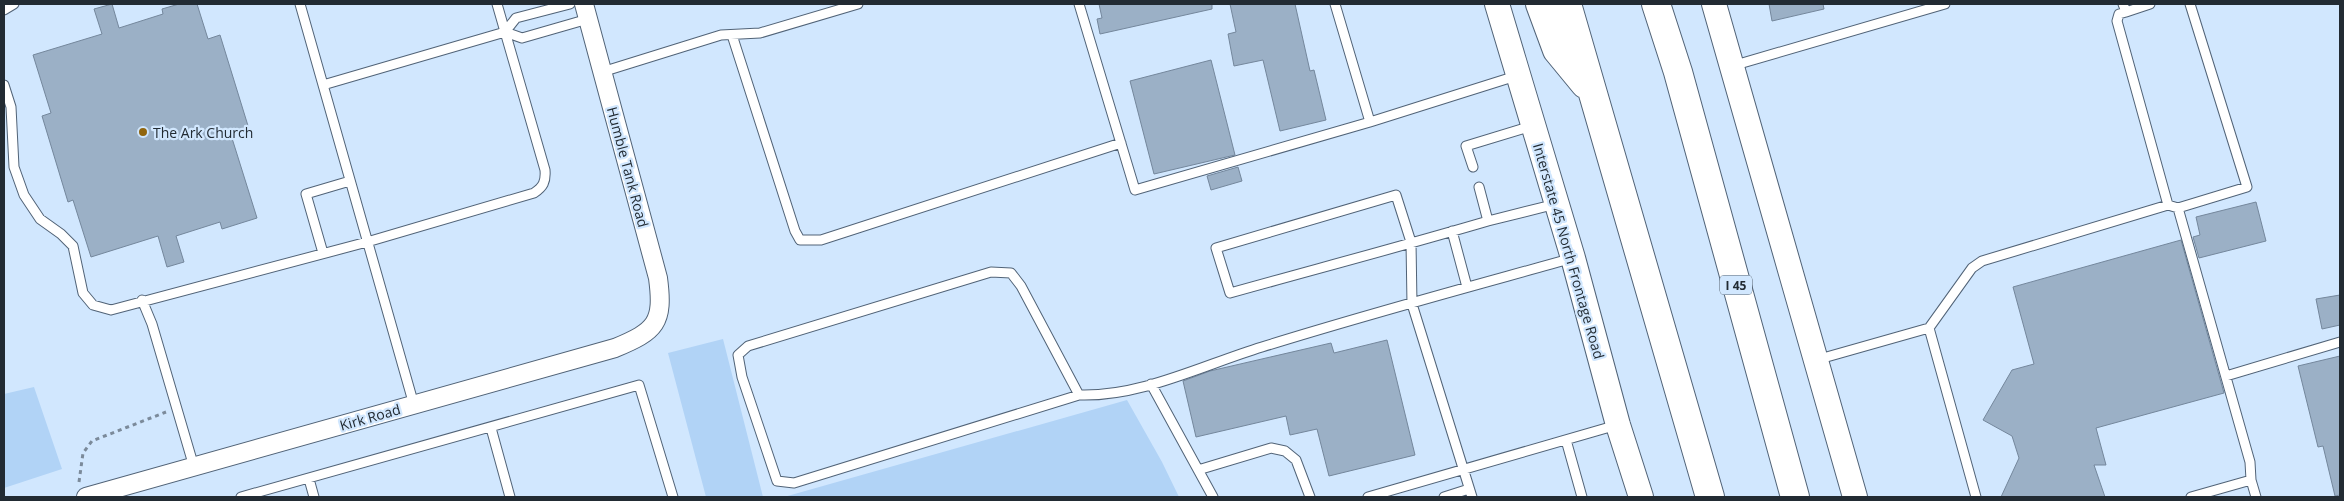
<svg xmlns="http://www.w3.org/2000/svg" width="2344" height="501" font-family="'Open Sans',sans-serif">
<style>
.green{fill:#b1d3f6}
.building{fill:#9bb0c6;stroke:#74879c}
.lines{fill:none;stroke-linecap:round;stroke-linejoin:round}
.lane-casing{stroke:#516377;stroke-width:11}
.street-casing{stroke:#516377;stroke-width:20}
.secondary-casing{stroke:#516377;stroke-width:26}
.highway-casing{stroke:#516377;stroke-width:30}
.path{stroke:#7b8a9a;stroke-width:3;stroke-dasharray:4 4;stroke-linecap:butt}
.lane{stroke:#fff;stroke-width:9}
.street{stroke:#fff;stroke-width:18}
.secondary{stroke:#fff;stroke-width:24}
.highway{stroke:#fff;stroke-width:28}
.poi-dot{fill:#91650e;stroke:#d1e7fe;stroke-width:2}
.labels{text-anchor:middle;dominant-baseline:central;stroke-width:4.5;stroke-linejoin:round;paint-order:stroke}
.shield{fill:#d1e7fe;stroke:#566370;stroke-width:1}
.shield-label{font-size:12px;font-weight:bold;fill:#222b33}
.poi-label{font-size:14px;fill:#222b33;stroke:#d1e7fe;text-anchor:start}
.street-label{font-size:14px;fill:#222b33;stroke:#d1e7fe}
</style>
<rect width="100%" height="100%" fill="#d1e7fe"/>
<path class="green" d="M723,339L763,497H706L668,353Z
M34,387L62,469L4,488V394Z
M1127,400L1162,462L1179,497H784Z"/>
<path class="building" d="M112,4L119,28L163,14L162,9L179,4H197L208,39L220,35L249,129L231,135L257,218L222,229L220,222L176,236L184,262L167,267L158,236L91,257L73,200L68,202L42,116L51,113L33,55L102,34L94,9Z
M1099,4H1212V9L1100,34L1097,19L1102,18Z
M1230,4H1295L1310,71L1314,70L1326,120L1280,131L1263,60L1234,66L1228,34L1236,32Z
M1769,4H1823L1824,9L1772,21Z
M1211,60L1235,155L1154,174L1130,81Z
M1238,167L1242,181L1211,190L1207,176Z
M2256,202L2266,241L2199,258L2193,237L2200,235L2196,217Z
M2181,240L2224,393L2096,428L2106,465H2094L2105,497H2001L2019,458L2012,436L1983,420L2012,370L2034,364L2013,287Z
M2340,295V325L2322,329L2316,299Z
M1387,340L1415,455L1329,476L1317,429L1290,435L1286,416L1196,437L1183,381L1210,371L1331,343L1334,353Z
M2340,356V495L2335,496L2323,446L2318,447L2298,366Z"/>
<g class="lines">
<defs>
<path id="lane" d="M300,4L414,405
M1079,4L1135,190L1370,122
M1335,4L1370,122L1516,76
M2123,4L2126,12L2119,14L2117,21L2168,205L2178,208L2250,462L2251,480
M4,10L14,4
M2126,12L2150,4
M505,32L522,38L588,19
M732,35L795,231L800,240H821L1121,143
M1732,66L1945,4
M602,72L721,35L760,33L858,4
M4,85L11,107L14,167L24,195L40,219L61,234L73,246L83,293L93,305L111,310L367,242L534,193C543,187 546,182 545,170L497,4
M323,85L505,32L516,18L570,4
M1473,167L1466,146L1532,126
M1479,187L1488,221L1556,204
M2178,208L2247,187L2190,4
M1452,231L1467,287
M323,253L306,194L350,181
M142,300L152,324L194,467
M1929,328L1976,497
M1816,360L1929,328L1972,268L1982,261L2168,205
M2226,376L2340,342
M1151,384L1213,497
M1079,395L794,483L777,481L742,377L738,355L748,346L991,272L1011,273L1021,286L1079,395C1141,397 1203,365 1262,347C1364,315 1469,287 1573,258
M491,428L510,497
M1566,440L1582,497
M1198,470L1271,448L1285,451L1296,460L1310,497
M309,479L314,497
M241,497L639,385L673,497
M1368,497L1617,425
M1444,497L1469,489
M1472,497L1412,304L1411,242L1396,195L1216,248L1230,293C1316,269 1403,246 1488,221
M2191,497L2251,480L2256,497"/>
<path id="street" d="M86,497L615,348C656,331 664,323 658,278L584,4"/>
<path id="secondary" d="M1497,4L1573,258L1618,425L1641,497
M1714,4L1855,497"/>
<path id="highway" d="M1540,4L1557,50L1585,84
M1567,4L1710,497
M1656,4L1678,72L1795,497"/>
</defs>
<use href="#lane" class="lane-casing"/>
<use href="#street" class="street-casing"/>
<use href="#secondary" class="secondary-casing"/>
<use href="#highway" class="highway-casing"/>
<path class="path" d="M79,482L83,453L92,441L166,412"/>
<use href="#lane" class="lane"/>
<use href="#street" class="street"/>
<use href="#secondary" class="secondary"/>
<use href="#highway" class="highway"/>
</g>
<circle class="poi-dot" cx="143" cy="132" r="5"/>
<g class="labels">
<rect class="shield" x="1720" y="275.5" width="32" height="19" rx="4"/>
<g class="shield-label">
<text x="1736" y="285">I 45</text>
</g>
<g class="poi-label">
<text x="153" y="132">The Ark Church</text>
</g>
<g class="street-label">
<text transform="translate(628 167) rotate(75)">Humble Tank Road</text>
<text transform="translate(1569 251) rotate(74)">Interstate 45 North Frontage Road</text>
<text transform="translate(370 417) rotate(-16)">Kirk Road</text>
</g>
</g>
<rect width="2344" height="501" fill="none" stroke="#222b33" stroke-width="10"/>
</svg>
